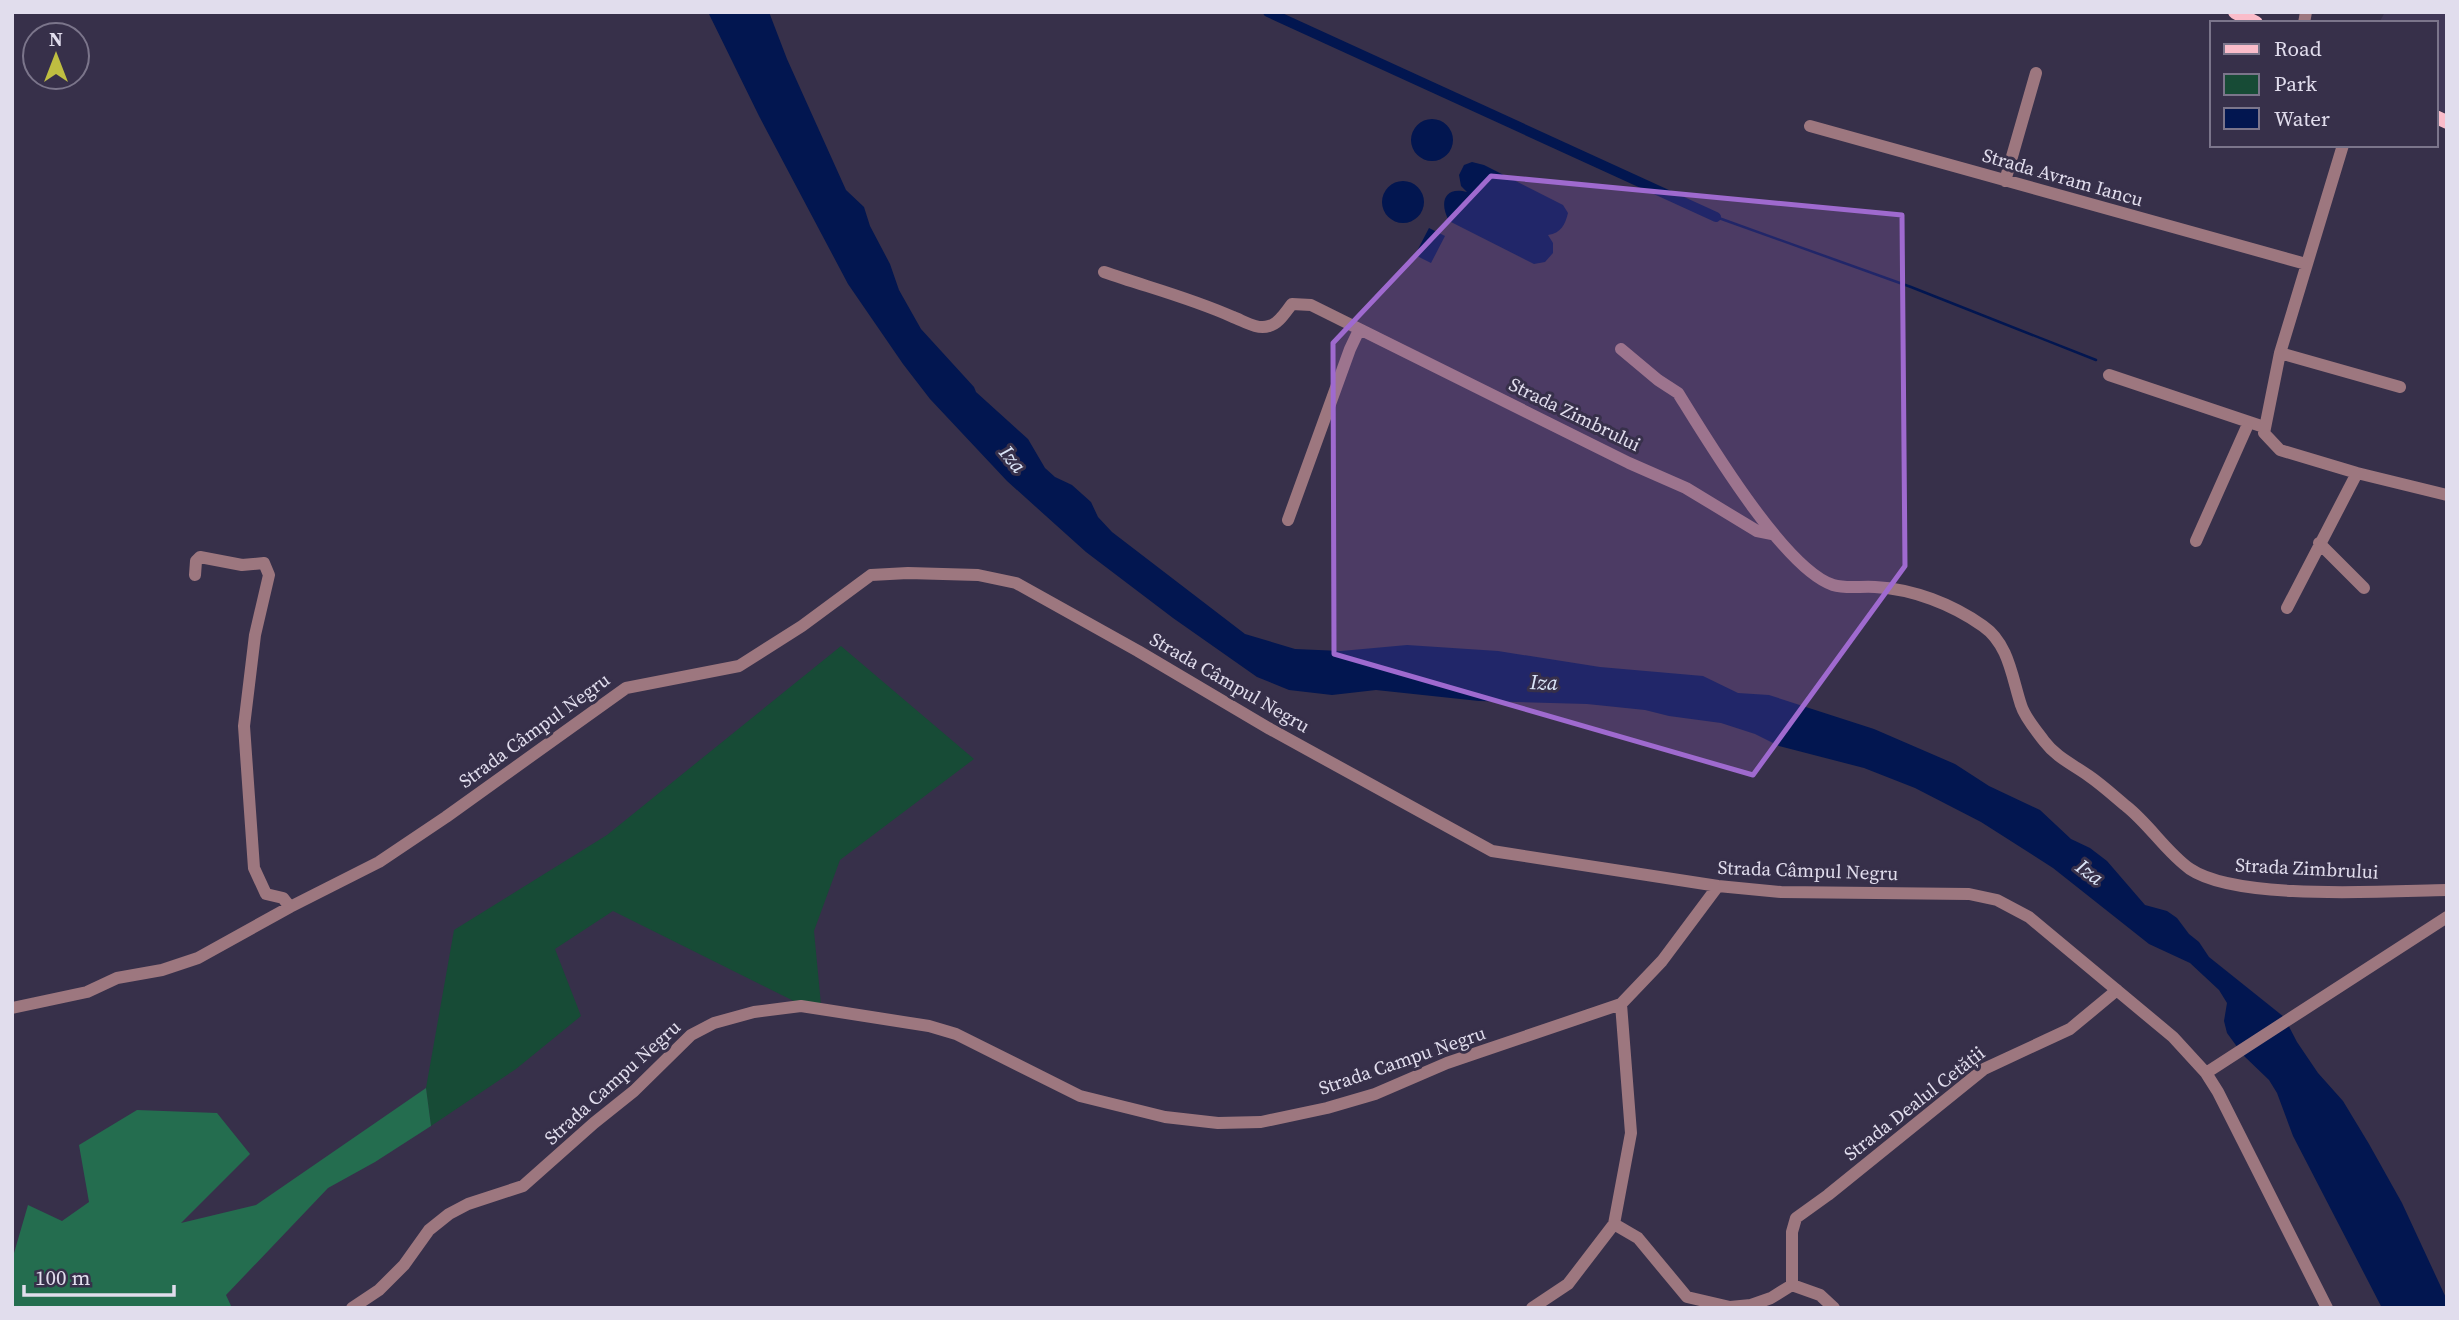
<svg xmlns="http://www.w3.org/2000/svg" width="2459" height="1320" font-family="'Source Serif 4',serif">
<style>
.built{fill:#403757}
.green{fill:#174b36}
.forest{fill:#246d4f}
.water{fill:#021650}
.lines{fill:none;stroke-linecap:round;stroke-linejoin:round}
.stream{stroke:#021650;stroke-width:2.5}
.canal{stroke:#021650;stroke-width:10}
.minor{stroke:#9d777f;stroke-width:12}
.major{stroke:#fabcca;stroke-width:14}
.marked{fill:#9f6acf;fill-opacity:0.2;stroke:#9f6acf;stroke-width:5;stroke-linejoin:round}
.labels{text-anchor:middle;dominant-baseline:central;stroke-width:6;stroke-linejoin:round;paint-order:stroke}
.street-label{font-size:19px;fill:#e1dded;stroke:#37304a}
.water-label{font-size:21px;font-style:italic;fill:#dbe5f8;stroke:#37304a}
</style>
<rect width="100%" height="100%" fill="#37304a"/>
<path class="built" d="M2385,12H2447V114L2436,108V23H2379Z"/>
<path class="green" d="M841,646L974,759L840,860L814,931L822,1015L613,911L555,949L581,1016L516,1069L431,1126L426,1088L454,930L607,835Z"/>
<path class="forest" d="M426,1088L431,1126L375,1162L328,1188L226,1295L232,1308H12V1260L28,1205L62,1221L89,1202L79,1145L137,1110L217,1113L250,1154L181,1223L256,1205Z"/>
<path class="water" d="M708,12H769L787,59L846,190L864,207L870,226L890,264L899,290L921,329L974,387L976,392L1028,439L1045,468L1055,477L1072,485L1091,502L1098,517L1112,532L1245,634L1295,649L1341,651L1407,645L1498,651L1600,667L1703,676L1738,693L1769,695L1874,729L1955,764L1989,786L2040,810L2071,839L2090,848L2107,861L2145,905L2167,911L2177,918L2189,934L2199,942L2209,957L2284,1017L2297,1042L2318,1073L2343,1101L2369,1144L2402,1203L2447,1300V1308H2382L2293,1136L2277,1093L2269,1080L2243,1055L2227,1033L2224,1021L2227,1003L2219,990L2190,963L2149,944L2053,868L1981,822L1915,788L1864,768L1779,746L1755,734L1721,723L1669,716L1645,710L1587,704L1479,701L1376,690L1332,695L1289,690L1257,677L1173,618L1086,552L1007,481L930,399L903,364L848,284L759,116Z
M1411 140a21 21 0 1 1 42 0a21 21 0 1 1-42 0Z
M1472,162L1484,165L1563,205L1568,213C1565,225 1561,233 1548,235L1553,243V253L1545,262L1534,264L1449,221C1439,203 1444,186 1467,192L1461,186L1459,175L1464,165Z
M1382 202a21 21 0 1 1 42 0a21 21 0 1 1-42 0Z
M1429,228L1445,236L1431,263L1415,255Z"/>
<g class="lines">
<path class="stream" d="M1716,217L1911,287L2096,360"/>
<path class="canal" d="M1268,12L1716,217"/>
<path class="minor" d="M2304,23L2306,12
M1810,126L2306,264
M2343,145L2280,353L2264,433L2280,450L2357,473L2447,495
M2005,181L2036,73
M1104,272C1147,287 1191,298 1233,317C1244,321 1257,330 1269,326C1279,324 1286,311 1292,304L1311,305L1629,463L1686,488L1757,531L1772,534
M1621,349L1658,380L1678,393C1706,438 1784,569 1833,585C1846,589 1861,586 1875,587C1913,589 1952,604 1983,626C2009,644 2012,678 2021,705C2025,718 2036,730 2044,741C2056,757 2072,764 2089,776C2102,785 2114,796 2126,806C2150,825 2166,852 2190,869C2237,901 2387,891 2447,890
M2280,353L2400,387
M2109,375L2264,427
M1288,520L1350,349L1359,330
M2196,541L2249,422
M2319,543L2364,588
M195,575L196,561L200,557L242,565L264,563L269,575L255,635L244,726L254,868L266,894L283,898L290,907
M2287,608L2357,473
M12,1008L87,992L117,978L162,970L198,958L290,907L379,862L446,817L626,688L739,666L802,626L871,575L908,573L978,575L1016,583L1138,651L1270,729L1492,851L1718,886L1781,892L1969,894L1997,900L2029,917L2173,1037L2206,1073L2218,1092L2327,1308
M2206,1073L2447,917
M1614,1224L1638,1238L1687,1297L1730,1307L1751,1305L1771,1298L1792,1285V1232L1796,1218L1828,1195L1984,1069L2070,1029L2117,990
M1792,1285L1820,1295L1834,1308
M352,1308L379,1290L404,1265L429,1230L449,1214L468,1204L523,1186L594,1123L634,1091L691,1035L714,1023L754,1012L801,1006L929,1026L956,1034L1080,1096L1165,1117L1218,1123L1261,1122L1327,1108L1375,1094L1447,1063L1621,1004
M1532,1308L1568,1284L1614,1224L1631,1133L1621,1004L1662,961L1718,886"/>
<path class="major" d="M2235,12L2256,23
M2436,117L2447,122"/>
</g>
<path class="marked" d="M1491,176L1902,215L1905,566L1753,775L1334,654L1333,343Z"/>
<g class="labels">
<g class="street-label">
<text transform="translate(2063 177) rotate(16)">Strada Avram Iancu</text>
<text transform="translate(1575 414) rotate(26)">Strada Zimbrului</text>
<text transform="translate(1230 682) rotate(30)">Strada Câmpul Negru</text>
<text transform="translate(534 730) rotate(-36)">Strada Câmpul Negru</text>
<text transform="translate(2307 868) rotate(3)">Strada Zimbrului</text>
<text transform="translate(1808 870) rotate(2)">Strada Câmpul Negru</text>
<text transform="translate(1402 1060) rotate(-19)">Strada Campu Negru</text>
<text transform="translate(612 1082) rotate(-42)">Strada Campu Negru</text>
<text transform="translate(1914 1103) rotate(-38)">Strada Dealul Cetății</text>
</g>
<g class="water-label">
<text transform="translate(1013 459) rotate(50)">Iza</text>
<text transform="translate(1544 682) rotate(2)">Iza</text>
<text transform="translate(2090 872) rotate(37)">Iza</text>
</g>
</g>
<rect width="2459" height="1320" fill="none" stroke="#e1dded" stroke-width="28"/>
<rect x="2210" y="21" width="228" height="126" fill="#37304a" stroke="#7b758b" stroke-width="2"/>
<rect x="2224" y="44" width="35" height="10" fill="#fabcca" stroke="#7b758b" stroke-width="2"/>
<text x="2274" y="56" font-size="21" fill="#e1dded">Road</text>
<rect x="2224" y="74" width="35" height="21" fill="#174b36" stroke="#7b758b" stroke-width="2"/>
<text x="2274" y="91" font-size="21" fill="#e1dded">Park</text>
<rect x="2224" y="108" width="35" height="21" fill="#021650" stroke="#7b758b" stroke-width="2"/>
<text x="2274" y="126" font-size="21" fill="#e1dded">Water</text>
<g transform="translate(56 56)"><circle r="33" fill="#37304a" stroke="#7b758b" stroke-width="2"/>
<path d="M0-5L12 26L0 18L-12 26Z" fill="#bfbe41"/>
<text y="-10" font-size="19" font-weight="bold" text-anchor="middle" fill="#e1dded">N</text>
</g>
<path d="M24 1285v10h150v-10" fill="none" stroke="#e1dded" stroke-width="3.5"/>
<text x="35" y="1285" font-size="21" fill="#e1dded" stroke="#37304a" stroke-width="5" paint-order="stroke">100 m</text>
</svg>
